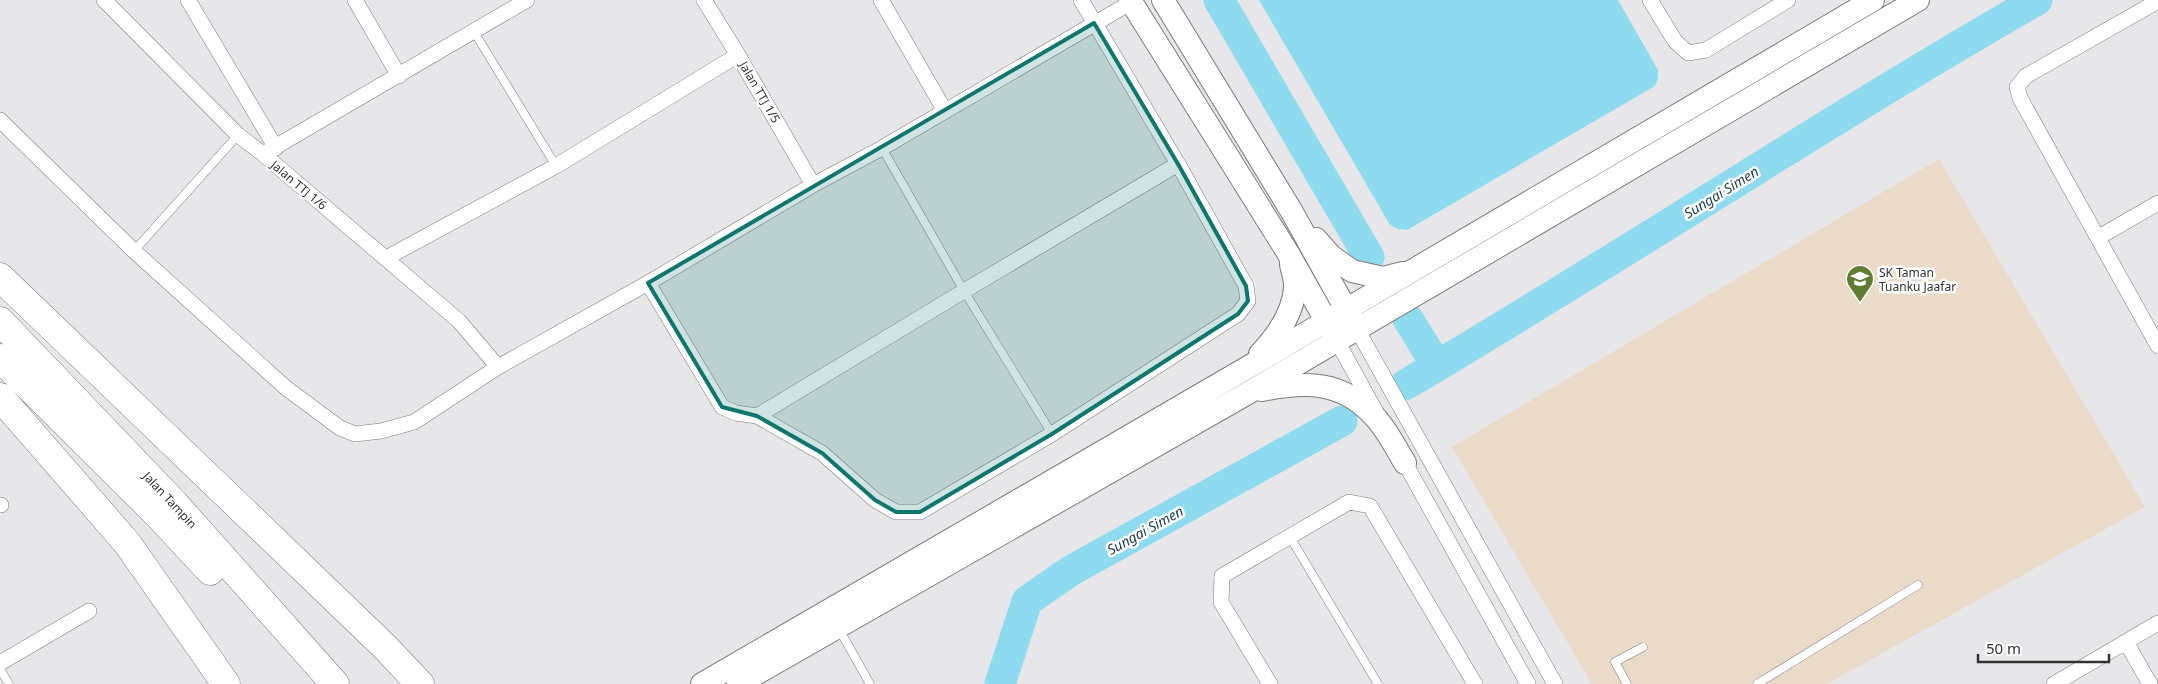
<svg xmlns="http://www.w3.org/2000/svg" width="2158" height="684" font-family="'Noto Sans',sans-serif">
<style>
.education{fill:#eadbc8}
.water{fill:#8edbf0}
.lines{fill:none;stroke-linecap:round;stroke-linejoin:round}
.river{stroke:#8edbf0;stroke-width:31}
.lane-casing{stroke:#7b7b7c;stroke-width:9}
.street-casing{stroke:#7b7b7c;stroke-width:16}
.secondary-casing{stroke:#7b7b7c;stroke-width:24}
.highway-casing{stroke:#7b7b7c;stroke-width:29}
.lane{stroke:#fff;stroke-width:8}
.street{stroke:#fff;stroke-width:15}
.secondary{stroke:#fff;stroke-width:22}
.highway{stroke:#fff;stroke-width:28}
.marked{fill:#0f766e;fill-opacity:0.2;stroke:#0f766e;stroke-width:4;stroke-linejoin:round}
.labels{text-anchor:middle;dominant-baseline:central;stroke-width:5;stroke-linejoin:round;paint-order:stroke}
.street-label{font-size:12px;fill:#313132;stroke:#fff}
.poi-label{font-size:12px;fill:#313132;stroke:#fff;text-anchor:start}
.water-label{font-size:14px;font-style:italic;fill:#183d46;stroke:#fff}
</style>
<rect width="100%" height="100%" fill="#e7e7e9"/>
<path class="education" d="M1939,159L2145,507L1827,684H1592L1452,447Z"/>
<path class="water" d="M1259,0H1618L1658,70V78L1655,86L1407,230L1398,229L1390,225Z"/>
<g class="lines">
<path class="river" d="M1219,0L1369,257
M1408,319L1437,366
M1405,385C1617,260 1823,123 2037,0
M1000,684L1027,601L1072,570L1342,421"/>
<defs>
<path id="lane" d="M473,30L556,166
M882,148L964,291L1052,434
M134,251L238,135
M1290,537L1378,684
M839,629L870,684
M0,669L9,684
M1627,684L1615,662L1643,647
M1757,684L1918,585"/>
<path id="street" d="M104,0L238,135L263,154L459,321L498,367
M188,0L276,148
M355,0L399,76
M704,0L738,55L813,185
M881,0L945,111
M1650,0L1675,41L1688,53L1706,50L1788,0
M2158,1L2026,76L2017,87L2020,98L2158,346
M0,120L134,251L286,388L340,428L355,434L381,431L414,422L498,367L648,283L813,185L882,148L1135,0
M263,154L527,0
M2099,237L2158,203
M386,258L556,166L738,55
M648,283L722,407L736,413L757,416L822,453L875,500L896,512H920L1052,434L1238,314L1248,301L1246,286L1178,164L1081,0
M1357,329L1555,684
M1337,341L1376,412
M757,416L964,291L1178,164
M1401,456L1528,684
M0,505H1
M2126,642L2150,684
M0,663L89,611
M1270,684L1221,602L1222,576L1349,502L1370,506L1475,684
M2054,684L2158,623"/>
<path id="secondary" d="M1130,0L1288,253L1333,333
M1163,0L1292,212L1353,322
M1316,239L1331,256L1352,271L1383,278L1403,273
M1260,354C1277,336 1293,314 1295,288C1296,281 1292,271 1291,264
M1262,390C1307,381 1343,381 1375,417C1387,430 1396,448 1405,463
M702,684L1245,369L1873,0
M738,684L1248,393L1918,0"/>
<path id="highway" d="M0,277L385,647L420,684
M0,321L175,504L335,684
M0,358L158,515L210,571
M0,397L127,543L226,684"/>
</defs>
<use href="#lane" class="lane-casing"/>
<use href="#street" class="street-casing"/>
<use href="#secondary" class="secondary-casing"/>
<use href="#highway" class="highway-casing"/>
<use href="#lane" class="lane"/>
<use href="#street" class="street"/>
<use href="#secondary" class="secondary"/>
<use href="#highway" class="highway"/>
</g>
<path class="marked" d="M1094,23L1178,164L1246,286L1248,301L1238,314L1052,434L920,512H896L875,500L822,453L757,416L722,407L648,283Z"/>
<defs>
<symbol id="school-pin" viewBox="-11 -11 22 30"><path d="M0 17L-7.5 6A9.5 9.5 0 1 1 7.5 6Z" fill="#627d31" stroke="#fff"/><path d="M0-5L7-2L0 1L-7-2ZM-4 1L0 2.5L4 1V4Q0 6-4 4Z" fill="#fff"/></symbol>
</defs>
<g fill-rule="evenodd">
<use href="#school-pin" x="1844" y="263" width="32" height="43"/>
</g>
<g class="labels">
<g class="street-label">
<text transform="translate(760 92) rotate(60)">Jalan TTJ 1/5</text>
<text transform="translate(299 185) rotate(40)">Jalan TTJ 1/6</text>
<text transform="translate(170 500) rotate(47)">Jalan Tampin</text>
</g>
<g class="poi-label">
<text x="1879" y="272">SK Taman<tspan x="1879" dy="14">Tuanku Jaafar</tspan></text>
</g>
<g class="water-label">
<text transform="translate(1721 192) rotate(-32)">Sungai Simen</text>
<text transform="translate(1145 530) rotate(-29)">Sungai Simen</text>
</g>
</g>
<path d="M1978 654v8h131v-8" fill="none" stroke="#313132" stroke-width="2.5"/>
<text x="1986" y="654" font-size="15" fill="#313132" stroke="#ffffff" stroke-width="4" paint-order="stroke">50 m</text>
</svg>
